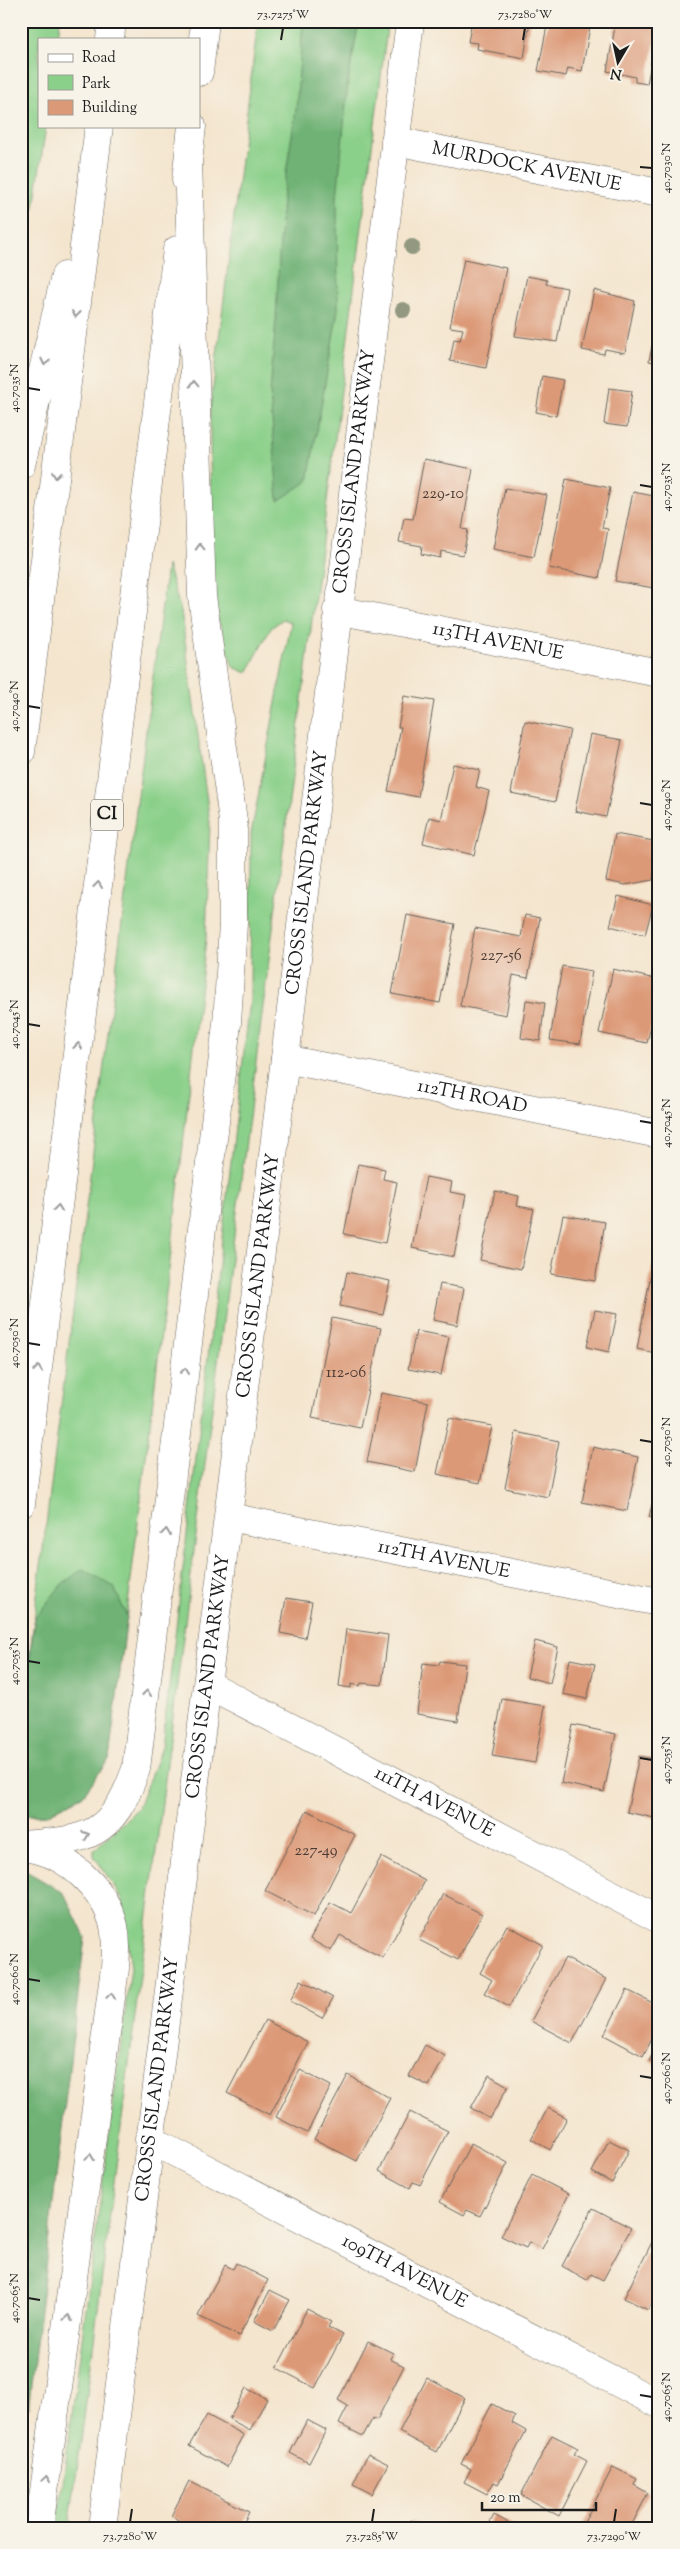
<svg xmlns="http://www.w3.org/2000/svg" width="680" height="2549" font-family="'Sorts Mill Goudy',serif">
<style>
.green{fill:#8bd08a;stroke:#547653}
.forest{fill:#70b276;stroke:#466749}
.building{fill:#dc9977}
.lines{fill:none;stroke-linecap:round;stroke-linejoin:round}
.minor-casing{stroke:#68625a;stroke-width:29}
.motorway-casing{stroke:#68625a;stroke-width:29}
.minor{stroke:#fff;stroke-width:28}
.motorway{stroke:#fff;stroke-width:28}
.tree{fill:#939981}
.oneway{stroke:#999}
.ticks{fill:none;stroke:#1c1c1c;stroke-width:2}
.labels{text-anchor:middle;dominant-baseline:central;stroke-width:4;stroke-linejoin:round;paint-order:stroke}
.number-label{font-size:16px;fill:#4c3b33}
.shield{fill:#f7f3e8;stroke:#5e5c59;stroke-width:1}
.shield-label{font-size:18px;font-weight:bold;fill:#1c1c1c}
.street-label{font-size:19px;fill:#1c1c1c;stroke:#f7f3e8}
.neatline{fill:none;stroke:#1c1c1c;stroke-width:2}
.ticks-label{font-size:12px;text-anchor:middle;fill:#1c1c1c}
</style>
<rect width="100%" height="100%" fill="#f7f3e8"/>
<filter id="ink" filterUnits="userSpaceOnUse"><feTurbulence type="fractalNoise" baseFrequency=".02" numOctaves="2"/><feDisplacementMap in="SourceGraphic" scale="10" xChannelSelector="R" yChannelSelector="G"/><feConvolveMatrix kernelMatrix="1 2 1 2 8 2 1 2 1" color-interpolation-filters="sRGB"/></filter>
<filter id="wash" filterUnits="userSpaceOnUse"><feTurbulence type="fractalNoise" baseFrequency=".0096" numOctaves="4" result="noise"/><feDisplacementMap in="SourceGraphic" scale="20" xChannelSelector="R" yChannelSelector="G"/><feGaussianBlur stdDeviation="1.12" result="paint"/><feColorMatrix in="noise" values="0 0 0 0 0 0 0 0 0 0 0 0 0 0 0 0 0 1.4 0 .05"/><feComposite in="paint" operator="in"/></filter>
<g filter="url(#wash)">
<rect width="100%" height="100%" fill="#f4e5ce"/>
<path class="green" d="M21,21H60L58,39H39V126H46L21,295Z
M258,21H388L86,2403L69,2528H57L131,1968L122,1898L94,1856V1850L138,1808L162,1746L250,1001L251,834L291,623L283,619L271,628L247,673L233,667L211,596L210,412Z
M167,565L181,611L210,823L206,939L171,1253L109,1759L83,1795L47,1815H21V1723Z"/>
<path class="forest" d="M303,21H359L348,82L337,198L338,310L308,481L278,501L270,392L276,319L282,198L296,110Z
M83,1569L114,1587L127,1617L109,1759L83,1795L47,1815H21V1723L35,1618L62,1584Z
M21,1868L64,1893L85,1937L29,2402L21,2435Z"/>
<g id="blocks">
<path class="building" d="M472,21H530L524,58L477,49L478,43L468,42Z
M548,21H591L582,71L568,68L566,76L538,71Z
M616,21H659L647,84L635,82V77L607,71Z
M464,259L506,268L486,368L450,361L454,339L460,340L463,329L450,327Z
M527,276L547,280L546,284L567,288L557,342L515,336Z
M594,290L635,301L625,353L605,349L604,354L582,350Z
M658,318H659V363L649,361Z
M542,376L563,380L556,416L536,412Z
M609,388L632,391L627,427L604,424Z
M424,459L473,469L462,529L468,530L463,555L441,551L440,558L421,554L422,546L399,542L404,518L413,519Z
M566,479L610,488L602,528L608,529L599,578L549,568Z
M505,488L547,495L534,557L493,549Z
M633,492L659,497V589L615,581Z
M404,696L434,701L418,797L388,791L401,727H398Z
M525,721L570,730L555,802L511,793Z
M590,734L622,740L606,817L575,811Z
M453,764L480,770L476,787L489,791L474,855L423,843L429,817L441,820Z
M615,834L659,842L653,880L625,885L606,881Z
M618,896L653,905L645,935L610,926Z
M407,915L455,924L440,1003L392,994Z
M525,915L540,918L528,978L513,975L506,1015L460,1006L475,928L521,937Z
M562,966L592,971L580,1044L550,1040Z
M613,969L659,980V992L647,1043L599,1033Z
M526,1000L545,1003L540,1041L521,1038Z
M358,1164L385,1169L383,1179L397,1182L385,1243L344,1234Z
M426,1177L452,1182L450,1192L466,1195L454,1257L412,1248Z
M495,1191L519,1196L517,1206L534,1209L521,1269L480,1260Z
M563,1215L605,1222L595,1281L551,1274Z
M656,1246L659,1247V1354L637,1349Z
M347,1272L390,1281L383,1315L340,1306Z
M440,1284L464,1288L457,1325L433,1320Z
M595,1310L617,1314L609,1352L587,1347Z
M332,1318L381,1328L360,1428L312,1418Z
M416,1331L449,1337L441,1375L408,1369Z
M381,1393L428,1402L415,1472L367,1462Z
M449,1418L492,1426L480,1483L437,1474Z
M516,1432L559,1441L548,1497L505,1488Z
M593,1447L638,1457L627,1511L582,1502Z
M659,1476V1519L649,1517Z
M286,1598L312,1602L305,1638L280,1633Z
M346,1629L388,1635L382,1685L361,1683L360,1686L351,1684V1688L339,1686Z
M535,1641L558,1647L550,1683L527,1677Z
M570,1659L595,1664L587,1699L563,1694Z
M440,1661L465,1664L458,1721L417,1714L423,1663L439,1665Z
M502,1699L545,1706L535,1763L492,1756Z
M573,1725L616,1734L604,1792L561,1783Z
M639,1756L659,1760V1819L627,1812Z
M307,1810L355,1835L314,1916L265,1891Z
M381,1857L425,1881L383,1958L340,1935L331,1951L310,1939L330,1902L351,1913Z
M443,1894L482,1914L458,1960L419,1940Z
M507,1925L543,1945L509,2007L484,1993L492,1980L480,1973Z
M565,1958L606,1979L572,2043L531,2021Z
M301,1980L333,1998L322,2018L290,2001Z
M627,1990L659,2006V2026L643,2056L604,2035Z
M265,2020L308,2042L270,2115L227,2093Z
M659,2043V2066L649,2061Z
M425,2045L445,2056L429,2086L409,2076Z
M300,2070L331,2086L307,2133L276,2117Z
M348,2075L390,2098L357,2161L314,2139Z
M489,2075L508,2086L490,2119L471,2108Z
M548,2108L567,2118L550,2150L531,2139Z
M410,2112L448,2131L420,2185L413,2182L410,2188L379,2171Z
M609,2140L629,2150L612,2183L592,2172Z
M471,2143L508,2163L480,2216L467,2210L464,2215L440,2202Z
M532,2175L569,2194L542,2249L529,2242L526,2248L501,2236Z
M593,2208L631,2228L603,2280L591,2274L587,2280L562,2266Z
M654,2238L659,2241V2309L651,2305L648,2310L624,2298Z
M236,2263L268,2280L239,2336L198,2316L225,2265L233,2269Z
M270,2290L290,2300L273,2331L254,2321Z
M307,2309L331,2322L328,2327L343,2335L315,2388L277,2368Z
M368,2341L393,2353L390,2359L404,2366L377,2420L373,2418L363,2436L339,2424L348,2406L338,2400Z
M427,2378L465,2398L437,2452L399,2432Z
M246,2388L267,2399L250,2430L229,2419Z
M492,2404L515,2416L512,2423L526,2431L498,2484L494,2482L487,2494L464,2482L471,2469L461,2464Z
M207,2415L244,2435L227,2467L189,2446Z
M307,2420L326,2430L309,2463L290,2453Z
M552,2435L578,2448L574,2454L587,2461L559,2516L521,2495Z
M368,2454L388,2464L372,2494L353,2484Z
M613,2467L637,2479L634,2485L648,2493L630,2528H585L582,2526Z
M189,2481L249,2512L241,2528H192L171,2516Z
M494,2515L518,2528H487Z
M411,2520L426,2528H407Z"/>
</g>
</g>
<g filter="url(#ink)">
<use href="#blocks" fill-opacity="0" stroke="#68625a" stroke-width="1"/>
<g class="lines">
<defs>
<g id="minor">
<path id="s1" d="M395,141L659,193"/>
<path id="s2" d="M337,610L659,673"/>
<path id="s3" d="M285,1059L659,1134"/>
<path id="s4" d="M229,1517L659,1602"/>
<path id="s5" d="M209,1685L659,1919"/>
<path id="s6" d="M149,2139L659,2404"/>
<path id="s7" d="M102,2528C161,2041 225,1554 284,1067C326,718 365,369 410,21"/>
</g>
<path id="motorway" d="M110,39L112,21
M199,72L205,21
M186,180L192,126
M21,465L65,276
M21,752L99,126
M21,1504L177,250
M21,1845C89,1840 112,1837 136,1769L227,1024L233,923V821L202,596L188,161
M29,1848C66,1853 105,1889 114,1926C117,1940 116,1954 115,1968L39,2528"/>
</defs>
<use href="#minor" class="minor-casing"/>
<use href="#motorway" class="motorway-casing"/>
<use href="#minor" class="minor"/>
<use href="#motorway" class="motorway"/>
</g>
<g class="tree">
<circle cx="412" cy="247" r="8"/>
<circle cx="403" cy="310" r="8"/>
</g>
<defs><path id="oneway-chevron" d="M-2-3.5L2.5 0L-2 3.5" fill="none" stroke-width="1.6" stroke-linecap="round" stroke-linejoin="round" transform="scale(1.25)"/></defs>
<g class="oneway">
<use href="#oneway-chevron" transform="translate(76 314) rotate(97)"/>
<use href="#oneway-chevron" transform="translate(45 362) rotate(103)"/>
<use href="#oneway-chevron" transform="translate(194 384) rotate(-92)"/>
<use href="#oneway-chevron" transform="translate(56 475) rotate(97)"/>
<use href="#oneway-chevron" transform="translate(200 547) rotate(-92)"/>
<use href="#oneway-chevron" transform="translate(98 885) rotate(-83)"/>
<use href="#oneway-chevron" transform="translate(78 1046) rotate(-83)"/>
<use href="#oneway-chevron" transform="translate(58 1208) rotate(-83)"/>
<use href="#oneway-chevron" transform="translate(38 1369) rotate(-83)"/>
<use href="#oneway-chevron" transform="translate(185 1371) rotate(-83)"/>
<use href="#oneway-chevron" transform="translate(166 1532) rotate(-83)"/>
<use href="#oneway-chevron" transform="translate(147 1693) rotate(-83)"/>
<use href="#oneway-chevron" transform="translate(86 1835) rotate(-21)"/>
<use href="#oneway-chevron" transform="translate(111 1996) rotate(-82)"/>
<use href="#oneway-chevron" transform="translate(90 2157) rotate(-82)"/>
<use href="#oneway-chevron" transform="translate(68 2318) rotate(-82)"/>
<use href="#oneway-chevron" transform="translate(46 2479) rotate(-82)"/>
</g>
</g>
<path class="ticks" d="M281,40L283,28M523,40L525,28M640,167L652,168M28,388L40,390M640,485L652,487M28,706L40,708M640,803L652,805M28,1024L40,1026M640,1121L652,1123M28,1343L40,1345M640,1440L652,1442M28,1661L40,1663M640,1758L652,1760M28,1979L40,1981M640,2076L652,2078M28,2298L40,2300M640,2395L652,2397M130,2522L132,2509M372,2522L374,2509M614,2522L616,2509"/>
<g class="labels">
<g class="number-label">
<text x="443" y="494">229-10</text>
<text x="501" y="956">227-56</text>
<text x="346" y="1373">112-06</text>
<text x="316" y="1851">227-49</text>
</g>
<rect class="shield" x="91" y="799.5" width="32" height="31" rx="4"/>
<g class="shield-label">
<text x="107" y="815">CI</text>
</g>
<g class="street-label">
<text stroke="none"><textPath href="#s1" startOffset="134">MURDOCK AVENUE</textPath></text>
<text stroke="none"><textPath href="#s7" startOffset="2072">CROSS ISLAND PARKWAY</textPath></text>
<text stroke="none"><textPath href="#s2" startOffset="164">113TH AVENUE</textPath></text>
<text stroke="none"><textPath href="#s7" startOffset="1668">CROSS ISLAND PARKWAY</textPath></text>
<text stroke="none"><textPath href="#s3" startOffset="191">112TH ROAD</textPath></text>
<text stroke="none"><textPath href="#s7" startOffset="1262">CROSS ISLAND PARKWAY</textPath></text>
<text stroke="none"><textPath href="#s4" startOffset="219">112TH AVENUE</textPath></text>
<text stroke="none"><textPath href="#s7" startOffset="858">CROSS ISLAND PARKWAY</textPath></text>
<text stroke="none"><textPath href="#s5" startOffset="254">111TH AVENUE</textPath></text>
<text stroke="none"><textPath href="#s7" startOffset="452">CROSS ISLAND PARKWAY</textPath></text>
<text stroke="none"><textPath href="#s6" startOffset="288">109TH AVENUE</textPath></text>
</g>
</g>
<rect width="680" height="2549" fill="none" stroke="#f7f3e8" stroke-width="55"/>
<rect x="38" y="38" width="162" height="90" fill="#f7f3e8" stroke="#9f9d96"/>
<rect x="48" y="54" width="25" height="8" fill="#ffffff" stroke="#9f9d96"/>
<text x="82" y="62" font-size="15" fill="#1c1c1c">Road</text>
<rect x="48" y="75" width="25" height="15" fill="#8bd08a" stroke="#9f9d96"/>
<text x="82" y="88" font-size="15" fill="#1c1c1c">Park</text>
<rect x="48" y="100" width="25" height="15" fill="#dc9977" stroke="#9f9d96"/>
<text x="82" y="112" font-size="15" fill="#1c1c1c">Building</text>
<g transform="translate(618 62) rotate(189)" stroke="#f7f3e8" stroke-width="4" paint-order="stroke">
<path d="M0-4L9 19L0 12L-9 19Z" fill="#1c1c1c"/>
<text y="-8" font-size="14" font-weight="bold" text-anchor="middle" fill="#1c1c1c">N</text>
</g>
<path d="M482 2502v8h114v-8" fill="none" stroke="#1c1c1c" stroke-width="2.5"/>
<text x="490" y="2502" font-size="15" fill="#1c1c1c" stroke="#f7f3e8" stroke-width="4" paint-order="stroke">20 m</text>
<rect x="28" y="28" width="624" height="2494" class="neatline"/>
<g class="ticks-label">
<text x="283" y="18">73.7275°W</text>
<text x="525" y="18">73.7280°W</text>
<text transform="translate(666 168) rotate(-90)" y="4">40.7030°N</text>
<text transform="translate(14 388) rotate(-90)" y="4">40.7035°N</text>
<text transform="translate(666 487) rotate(-90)" y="4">40.7035°N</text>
<text transform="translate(14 706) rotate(-90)" y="4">40.7040°N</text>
<text transform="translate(666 805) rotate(-90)" y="4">40.7040°N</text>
<text transform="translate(14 1024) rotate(-90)" y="4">40.7045°N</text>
<text transform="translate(666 1123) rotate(-90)" y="4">40.7045°N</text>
<text transform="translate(14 1343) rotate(-90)" y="4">40.7050°N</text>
<text transform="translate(666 1442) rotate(-90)" y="4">40.7050°N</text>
<text transform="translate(14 1661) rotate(-90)" y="4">40.7055°N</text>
<text transform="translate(666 1760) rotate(-90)" y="4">40.7055°N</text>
<text transform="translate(14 1979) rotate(-90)" y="4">40.7060°N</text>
<text transform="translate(666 2078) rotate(-90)" y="4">40.7060°N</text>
<text transform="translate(14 2298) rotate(-90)" y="4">40.7065°N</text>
<text transform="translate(666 2397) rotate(-90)" y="4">40.7065°N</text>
<text x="130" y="2540">73.7280°W</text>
<text x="372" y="2540">73.7285°W</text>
<text x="614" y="2540">73.7290°W</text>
</g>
</svg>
